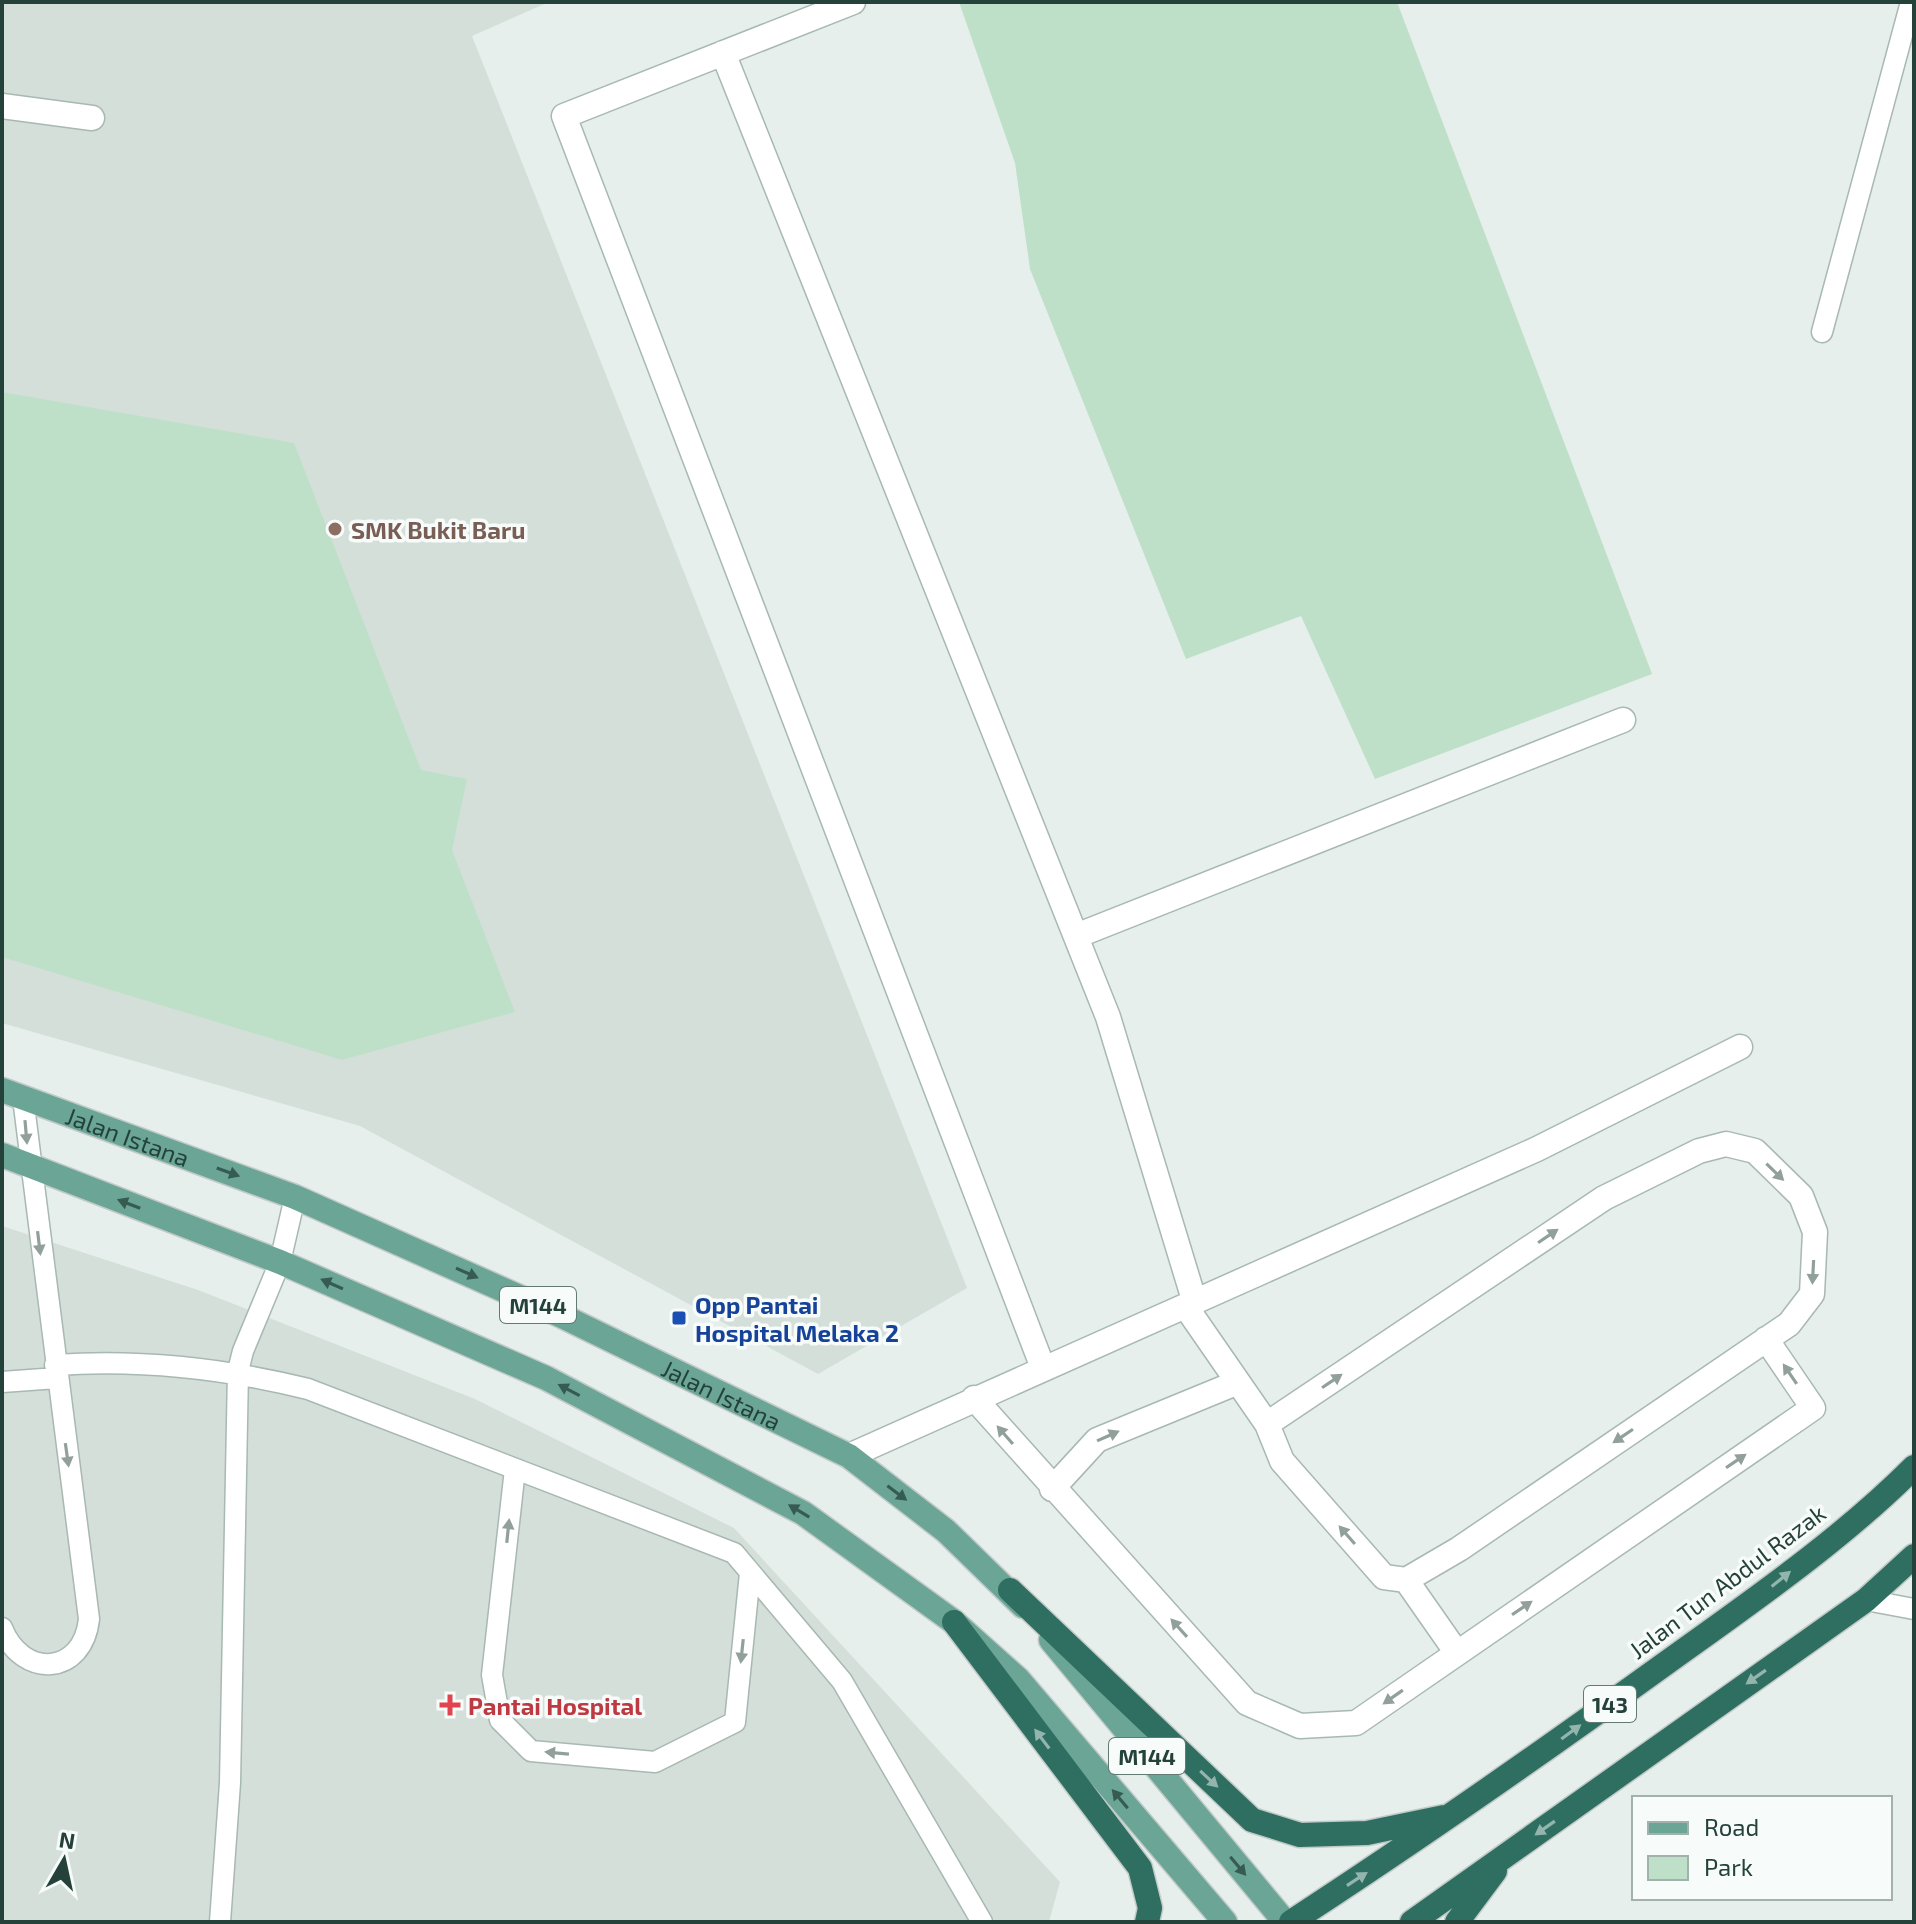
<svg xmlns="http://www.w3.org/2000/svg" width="1916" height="1924" font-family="'Exo 2',sans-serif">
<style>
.built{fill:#d4dfda}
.green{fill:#bfe0c8}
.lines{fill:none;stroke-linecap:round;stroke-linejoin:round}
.lane-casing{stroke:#a8b8b2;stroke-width:23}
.street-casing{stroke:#a8b8b2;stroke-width:27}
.primary-casing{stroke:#c2cac8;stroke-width:27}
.highway-casing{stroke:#c2cac8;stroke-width:27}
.lane{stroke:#fff;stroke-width:20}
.street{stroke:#fff;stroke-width:24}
.primary{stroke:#6aa596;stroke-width:24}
.highway{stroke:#2f6f62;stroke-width:24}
.oneway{fill:#92a09c}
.oneway2{fill:#365b51}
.oneway3{fill:#93b5ae}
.education-dot{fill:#8d6e63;stroke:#f7fbf9;stroke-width:3}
.transit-dot{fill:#1a4fb4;stroke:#f7fbf9;stroke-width:3}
.health-dot{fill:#e0444e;stroke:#f7fbf9;stroke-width:3}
.labels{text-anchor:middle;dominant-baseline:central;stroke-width:7;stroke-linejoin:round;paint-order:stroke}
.shield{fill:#f7fbf9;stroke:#637a73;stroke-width:2}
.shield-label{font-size:22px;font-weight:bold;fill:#24423a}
.education-label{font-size:24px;font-weight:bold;fill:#785e54;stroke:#f7fbf9;text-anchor:start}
.street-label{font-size:24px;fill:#24423a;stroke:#f7fbf9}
.transit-label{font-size:24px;font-weight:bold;fill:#164399;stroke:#f7fbf9;text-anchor:start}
.health-label{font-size:24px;font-weight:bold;fill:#be3a42;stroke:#f7fbf9;text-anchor:start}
</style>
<rect width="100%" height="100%" fill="#e6efeb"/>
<path class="built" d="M2,2H549L472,36L967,1288L818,1374L360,1126L2,1023Z
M2,1226L198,1290L475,1399L734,1528L1060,1882L1049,1922H2Z"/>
<path class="green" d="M959,2H1397L1652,674L1375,779L1301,616L1186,659L1030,269L1015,163Z
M2,392L294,443L421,770L467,779L452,850L515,1012L342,1060L2,957Z"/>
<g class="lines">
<defs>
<path id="lane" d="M1822,332L1911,2
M55,1365C142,1359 223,1368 308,1389L734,1553L842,1681L982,1922
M2,1382L57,1378
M515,1469L492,1675L500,1720L531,1751L655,1762L735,1722L750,1573
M1866,1600L1914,1609
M2,1628C22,1679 83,1676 89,1619L23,1098
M220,1922L230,1783L238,1371L243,1351L280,1262L295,1197"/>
<path id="street" d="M853,2L564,116L1043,1368
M723,53L1108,1017L1195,1303
M2,106L92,118
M1076,936L1623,720
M1186,1307L1267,1424L1282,1461L1384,1577L1406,1580L1459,1549L1789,1324L1812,1294L1815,1232L1801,1196L1755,1151L1726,1144L1699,1151L1604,1198L1267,1424
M974,1398L1247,1703L1300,1726L1356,1723L1813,1408L1766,1339
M849,1456L1537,1149L1740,1047
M1052,1489L1097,1440L1236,1383
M1406,1580L1457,1653"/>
<g id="primary">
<path id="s1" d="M2,1090L295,1197L562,1316L849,1456L946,1531L1023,1606"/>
<path d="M2,1155L280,1262L546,1378L803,1513L954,1622L1018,1679L1225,1922"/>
<path d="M1051,1640L1285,1922"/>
</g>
<path id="highway" d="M1010,1590L1252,1820L1300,1835L1367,1833L1444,1817
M954,1622L1140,1868L1150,1908L1147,1922
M1291,1922C1417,1840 1540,1754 1662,1666C1748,1604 1839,1542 1914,1467
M1412,1922L1866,1600L1914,1556
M1457,1922L1495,1871"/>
</defs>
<use href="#lane" class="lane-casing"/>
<use href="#street" class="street-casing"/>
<use href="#primary" class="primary-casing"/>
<use href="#highway" class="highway-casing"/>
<use href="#lane" class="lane"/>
<use href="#street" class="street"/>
<use href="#primary" class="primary"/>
<use href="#highway" class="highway"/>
</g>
<defs><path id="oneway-solid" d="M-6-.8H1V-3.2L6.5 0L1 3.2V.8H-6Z" transform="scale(2)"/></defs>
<g class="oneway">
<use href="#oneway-solid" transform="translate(26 1132) rotate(85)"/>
<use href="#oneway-solid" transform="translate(1775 1172) rotate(44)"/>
<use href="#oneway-solid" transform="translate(1548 1236) rotate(-34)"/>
<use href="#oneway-solid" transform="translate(39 1243) rotate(83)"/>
<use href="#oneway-solid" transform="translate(1813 1272) rotate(93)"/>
<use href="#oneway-solid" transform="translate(1790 1374) rotate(-124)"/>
<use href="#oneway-solid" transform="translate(1332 1381) rotate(-34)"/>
<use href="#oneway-solid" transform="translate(1005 1435) rotate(-131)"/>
<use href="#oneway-solid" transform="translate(1108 1436) rotate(-24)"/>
<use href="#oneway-solid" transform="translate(1623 1436) rotate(146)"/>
<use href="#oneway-solid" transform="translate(67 1455) rotate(82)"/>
<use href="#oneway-solid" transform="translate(1736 1461) rotate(-34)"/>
<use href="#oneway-solid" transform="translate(508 1531) rotate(-84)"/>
<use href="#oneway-solid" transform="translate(1347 1535) rotate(-131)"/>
<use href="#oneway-solid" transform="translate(1522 1608) rotate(-34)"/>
<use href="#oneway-solid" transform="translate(1179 1628) rotate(-132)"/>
<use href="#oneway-solid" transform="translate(742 1651) rotate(96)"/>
<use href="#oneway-solid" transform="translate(1393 1697) rotate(145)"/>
<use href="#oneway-solid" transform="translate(557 1753) rotate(-175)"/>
</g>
<g class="oneway2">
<use href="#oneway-solid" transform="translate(228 1172) rotate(20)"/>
<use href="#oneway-solid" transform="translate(129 1204) rotate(-159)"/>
<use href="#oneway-solid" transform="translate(467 1273) rotate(24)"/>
<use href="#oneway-solid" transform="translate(332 1284) rotate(-156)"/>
<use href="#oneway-solid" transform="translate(569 1390) rotate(-152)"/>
<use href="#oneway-solid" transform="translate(897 1493) rotate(37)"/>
<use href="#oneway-solid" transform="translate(799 1511) rotate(-149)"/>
<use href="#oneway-solid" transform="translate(1120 1799) rotate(-130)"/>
<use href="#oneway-solid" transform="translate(1238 1866) rotate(50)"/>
</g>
<g class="oneway3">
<use href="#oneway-solid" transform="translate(1781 1579) rotate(-39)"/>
<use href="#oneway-solid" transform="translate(1756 1677) rotate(145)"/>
<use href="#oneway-solid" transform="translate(1571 1732) rotate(-36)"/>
<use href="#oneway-solid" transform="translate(1042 1739) rotate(-127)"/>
<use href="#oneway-solid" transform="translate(1209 1779) rotate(43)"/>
<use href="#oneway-solid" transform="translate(1545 1828) rotate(145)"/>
<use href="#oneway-solid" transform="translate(1357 1879) rotate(-33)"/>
</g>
<circle class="education-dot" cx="335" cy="529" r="8"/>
<rect class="transit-dot" x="671" y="1310" width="16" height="16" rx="4"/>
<path class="health-dot" d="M446 1693h8v8h8v8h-8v8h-8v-8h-8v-8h8z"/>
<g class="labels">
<g class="shield">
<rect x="500" y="1287" width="76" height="36" rx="6"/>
<rect x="1584" y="1686" width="52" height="36" rx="6"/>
<rect x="1109" y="1738" width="76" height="36" rx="6"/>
</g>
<g class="shield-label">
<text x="538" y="1305">M144</text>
<text x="1610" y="1704">143</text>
<text x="1147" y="1756">M144</text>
</g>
<g class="education-label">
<text x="351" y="529">SMK Bukit Baru</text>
</g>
<g class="street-label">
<text stroke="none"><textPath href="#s1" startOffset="134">Jalan Istana</textPath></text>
<text stroke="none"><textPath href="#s1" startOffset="782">Jalan Istana</textPath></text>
<text transform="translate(1727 1581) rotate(-37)">Jalan Tun Abdul Razak</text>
</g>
<g class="transit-label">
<text x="695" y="1304">Opp Pantai<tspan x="695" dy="28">Hospital Melaka 2</tspan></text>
</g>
<g class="health-label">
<text x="468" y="1705">Pantai Hospital</text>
</g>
</g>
<rect width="1916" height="1924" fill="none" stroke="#24423a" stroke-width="8"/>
<rect x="1632" y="1796" width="260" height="104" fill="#f7fbf9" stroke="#a3b1ad" stroke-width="2"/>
<rect x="1648" y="1822" width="40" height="12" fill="#6aa596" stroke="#a3b1ad" stroke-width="2"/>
<text x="1704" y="1836" font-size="24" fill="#24423a">Road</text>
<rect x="1648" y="1856" width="40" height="24" fill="#bfe0c8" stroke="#a3b1ad" stroke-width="2"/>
<text x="1704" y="1876" font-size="24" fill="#24423a">Park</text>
<g transform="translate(64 1860) rotate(9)" stroke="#f7fbf9" stroke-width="6" paint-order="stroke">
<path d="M0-6L14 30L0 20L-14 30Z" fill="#24423a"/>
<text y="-12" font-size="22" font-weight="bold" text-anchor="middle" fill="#24423a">N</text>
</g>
</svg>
